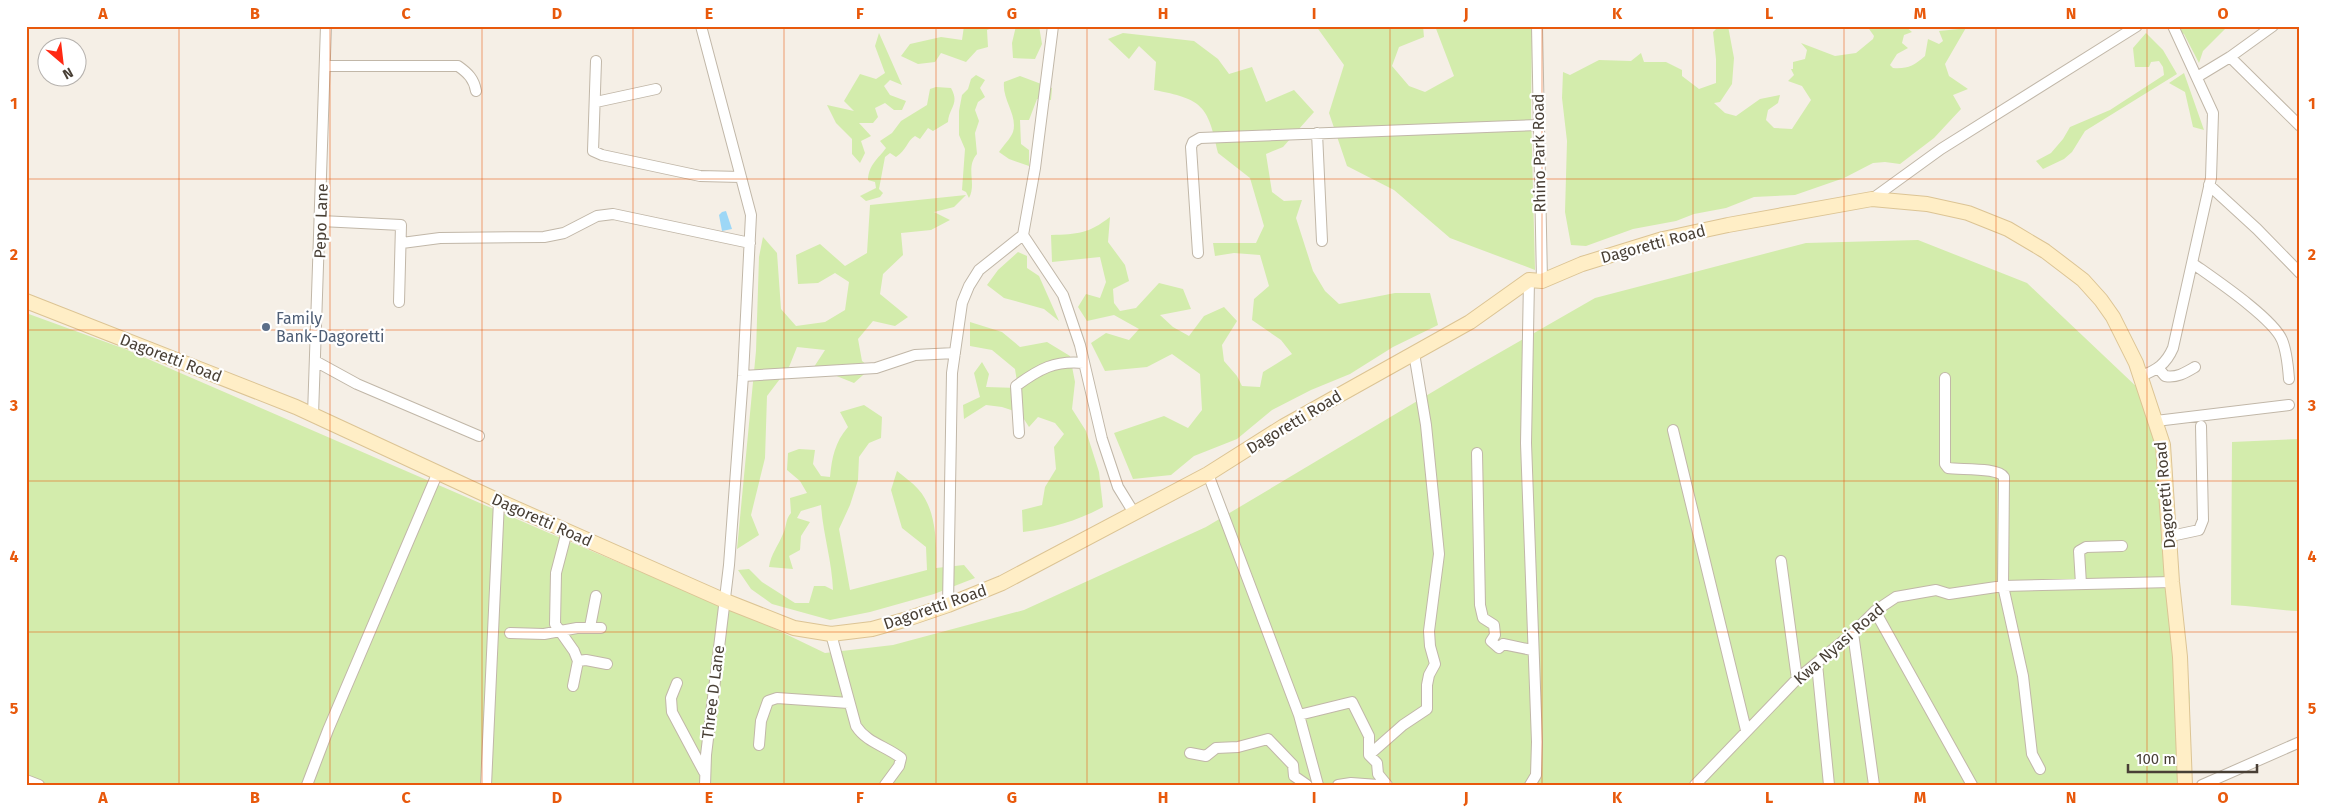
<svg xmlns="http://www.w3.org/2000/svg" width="2326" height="811" font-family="'Fira Sans',sans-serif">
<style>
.green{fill:#d3ecac}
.water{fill:#9dd7f6}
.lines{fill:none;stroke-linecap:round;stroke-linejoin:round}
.minor-casing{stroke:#c1b7a8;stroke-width:12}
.secondary-casing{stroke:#dcc494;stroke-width:16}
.minor{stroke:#fff;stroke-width:10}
.secondary{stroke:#ffeec6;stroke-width:14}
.grid{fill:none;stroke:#e8590c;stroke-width:1;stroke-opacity:0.55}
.service-dot{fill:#5c6f8a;stroke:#fff;stroke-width:2}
.labels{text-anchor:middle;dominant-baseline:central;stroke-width:4.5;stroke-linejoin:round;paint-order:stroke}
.street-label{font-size:16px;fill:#483f35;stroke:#fff}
.service-label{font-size:16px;fill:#4e5e75;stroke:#fff;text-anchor:start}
.neatline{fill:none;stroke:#e8590c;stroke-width:2}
.grid-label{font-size:16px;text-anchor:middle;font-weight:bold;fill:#e8590c}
</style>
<rect width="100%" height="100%" fill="#f5efe6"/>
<path class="green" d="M964,26H996L987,30L988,47L977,50L966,62L941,53L935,62L918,64L901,56L910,44L941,37L962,40Z
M1016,26H1039L1042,44L1035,59L1013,58L1012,43Z
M1316,26H1423L1424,37L1399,47L1392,66L1409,86L1425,92L1454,76L1435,26H1532L1531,111L1535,270L1450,238L1394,190L1347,166L1329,113L1344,65Z
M1719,26H1728L1734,58L1732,84L1720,102L1714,103L1725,113L1736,116L1760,99L1780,95L1778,103L1768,110L1766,120L1774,128L1792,129L1811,100L1802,86L1788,81L1794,75L1791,69H1793V62L1805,59L1807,50L1801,43L1835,56L1856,53L1873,39L1874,36L1867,26H1905L1912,32L1904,35L1902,43L1908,48L1897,54L1890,65L1893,68C1907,69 1914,66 1925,56L1928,39L1939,44L1943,41L1939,31L1959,29L1967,26L1945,64L1949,76L1968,89L1953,95L1961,109L1934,138L1900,164L1885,162L1873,163L1844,178L1795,195L1754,197L1726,208L1694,214L1676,221L1633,229L1586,246L1571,245L1565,212L1567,141L1562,98L1563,72L1570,75L1599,60L1631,61L1641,53L1644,62H1666L1682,70V76L1699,89L1716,83V59L1713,32Z
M2166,26H2228L2203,51L2199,63L2184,34Z
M879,33L902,85L890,80L884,86L890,95L906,101L902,110H894L885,103L875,108L878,117L873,123H859L871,136L861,141L865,153L860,163L852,154V139L836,123L827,105L854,111L844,101L860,74L876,79L885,73L875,46Z
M1123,33L1194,41L1218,59L1229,74L1252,67L1266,102L1294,90L1314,112L1283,147L1266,154L1272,192L1284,201L1302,200L1296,218L1313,271L1325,291L1339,304L1395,293H1430L1438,325L1393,347L1350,374L1311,390L1272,410L1237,439L1194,456L1171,475L1133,479L1114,433L1164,416L1188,428L1202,410L1200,374L1172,354L1147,367L1105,371L1091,343L1106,333L1129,340L1139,329L1114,315L1087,321L1078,307L1086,294L1100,298L1106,282L1100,257L1052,262L1051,235C1078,234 1088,234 1110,217L1108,242L1125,265L1129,281L1113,289L1114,303L1120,311L1136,308L1159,283L1183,289L1191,309L1160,315L1173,327L1189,336L1204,316L1224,307L1237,321L1222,345L1224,361L1237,376L1242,386L1260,387L1263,372L1292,354L1281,340L1252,320L1254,299L1269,286L1260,255L1234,253L1215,256L1213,243H1256L1264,226L1250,178L1218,153C1208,105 1202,99 1154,90L1156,62L1139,46L1129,59L1108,39Z
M2146,33L2163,50L2177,74L2085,131L2072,152L2064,159L2043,169L2036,161L2051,153L2063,139L2070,127L2110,110L2164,75L2163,67L2159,61L2151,62L2149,67H2135L2133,48Z
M2184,73L2204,130L2193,127L2185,92L2169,83Z
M976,75L985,80L980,88L985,97L978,102L975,110L979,121L975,133L977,154C965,168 977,183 969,198L966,192L962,190L965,149L959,135V111L962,95L968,89L971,79Z
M1020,76L1052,88L1051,100L1037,99L1029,120H1020L1021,144L1029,150V166L1009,159L999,152C1003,146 1011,138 1013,132C1018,115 1002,100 1004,82Z
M936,87L951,88C960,104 949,107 948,122L933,131L928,128L920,139L915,136C906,142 907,150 896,157L890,153L885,157L879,189L883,193L880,197L866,201L860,196L876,188L875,182L868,180C869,164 878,159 886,148L880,141L892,133L901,121L927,105L930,89Z
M966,195L954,207L934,212L950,220L931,230L901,233L903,255L883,274L880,294L908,317L895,326L873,321L858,339L862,361L871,368L854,383L814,367L825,350L797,347L789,367L767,396L765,458L751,515L759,535L737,549L756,351L759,257L763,237L777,253L781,309L796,326L825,322L845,310L849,282L835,273L818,283L798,284L796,255L820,244L845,266L867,253L870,205Z
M1918,240L2027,283L2159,408L2190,698L2182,785H26V313L125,349L549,533L771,627L825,653L893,645L1024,610L1206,527L1471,369L1595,298L1806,243Z
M1018,252L1027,256V268L1039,276L1059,321L1044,309L1004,298L987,285L998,270Z
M970,322L1002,332L1020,347L1047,342L1070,356L1075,382L1072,409L1086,431L1099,472L1103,507C1077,521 1052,528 1023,532L1022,510L1042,505L1045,487L1056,469L1054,447L1064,434L1055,423L1038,417L1029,427L1020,413L1002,407L986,405L964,419L963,405L980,397L974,373L982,362L989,374L986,387L1018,388L1015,369L992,350L970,346Z
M864,405L882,417L881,438L869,443L859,457L858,480L850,505L839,529L850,590L927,570L926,547L902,528L891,490L897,471C904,477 912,482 918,489C936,508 937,543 936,568L964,565L975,578L934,594L870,612L830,620L772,604L751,589L738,570L749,569L762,582L795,603H809L814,586H825L833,590C832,561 823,534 821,505L801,511L797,518L810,522L801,536L800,550L789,556L793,569L769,567C771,554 778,546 783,534C787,526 785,520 791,513L790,498L807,493L800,481L787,470L788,453L799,449L815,450L813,464L821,476L830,477C832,457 835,442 848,427L840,412Z
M2300,439V613L2298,611C2275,610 2254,606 2231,605L2232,442Z"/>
<path class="water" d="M726,211L732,229L722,231L719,215L722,212Z"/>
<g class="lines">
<defs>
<path id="minor" d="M701,26L751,215L743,376L729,565L706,755L705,785
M1537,26L1542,281
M2230,57L2300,126
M596,61L593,151L602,155L700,176L741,177
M325,66H458C468,73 474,79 476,91
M2197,77L2230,57L2273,26
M596,102L656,89
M1317,133L1322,241
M2209,185L2257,229L2300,273
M1872,199L1941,149L2137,26
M321,221L401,225L399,302
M1023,235L1063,295L1080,345L1102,439L1118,487L1134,513
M402,243L440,238L544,237L564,233L597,216L613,214L750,243
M1198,253L1191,147L1193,142L1200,138L1538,125
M2192,263C2213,278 2273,318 2282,340C2287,352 2288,366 2289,379
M1529,280L1526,443L1537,742L1536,775L1530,785
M315,361L357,384L479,436
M2159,369L2165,376C2177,378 2185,373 2195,367
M743,376L876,368L915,355L955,353
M2141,376C2157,370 2166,364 2173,348L2211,178L2213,113L2173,26
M1945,378V464L1948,468C1960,470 1998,467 2004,477L2003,586L2023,676L2032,754L2040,769
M313,415L326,26
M2156,421L2289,405
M1673,430L1746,730
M1019,433L1016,386C1039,369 1055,360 1084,363
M1477,453L1480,605L1483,618L1494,625L1495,635L1491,641L1499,648L1503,644L1532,650
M1208,474L1299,715L1318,785
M567,531L556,573L555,624L574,651L578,661L573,686
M2171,536L2199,530L2203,520L2201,426
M1781,561L1797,679
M2081,584L2079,551L2086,547L2122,546
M948,605L952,373L962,303L969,286L979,270L1023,235L1035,168L1053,26
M1875,611L1972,785
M590,627L596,596
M510,633L544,634L577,628H601
M1853,633L1874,785
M831,634L856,726C867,743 886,746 901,758L899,766L885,785
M578,661L586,660L607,664
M1817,664L1829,785
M677,683L671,698L672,712L704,772
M1299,715L1352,702L1369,736V755L1377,763L1378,774L1387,785
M759,745L761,721L768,701L777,698L849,703
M1190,753L1206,756L1216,748L1238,747L1268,739L1293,765L1294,776L1307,785
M1369,755L1403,725L1427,709V685L1429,675L1435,664L1430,646L1429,631L1439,554L1426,425L1414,353
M26,780L39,785
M307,785L328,730L438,472
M486,785L499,501
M1338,785L1351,783L1378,785
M1695,785L1797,679L1853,633L1875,611L1896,597L1936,590L1949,594L2003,586L2172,582
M2202,785L2300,742"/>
<path id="secondary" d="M26,301L296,407L499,501L723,600L794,628L831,634L872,629L904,620L948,605L1002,583L1208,474L1284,426L1470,322L1529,280L1542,281L1582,264L1663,239L1728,225L1872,199L1927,204L1968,213L2008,229L2045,251L2083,280L2101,300L2113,317L2136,363L2163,445L2172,582L2180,657L2185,785"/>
</defs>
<use href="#minor" class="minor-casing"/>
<use href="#secondary" class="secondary-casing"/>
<use href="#minor" class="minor"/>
<use href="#secondary" class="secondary"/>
</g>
<path class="grid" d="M179,26V785M330,26V785M482,26V785M633,26V785M784,26V785M936,26V785M1087,26V785M1239,26V785M1390,26V785M1542,26V785M1693,26V785M1844,26V785M1996,26V785M2147,26V785M26,179H2300M26,330H2300M26,481H2300M26,632H2300"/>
<circle class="service-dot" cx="266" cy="327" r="5"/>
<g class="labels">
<g class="street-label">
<text transform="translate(1539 153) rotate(-91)">Rhino Park Road</text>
<text transform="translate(321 221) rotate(-88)">Pepo Lane</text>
<text transform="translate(1653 244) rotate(-15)">Dagoretti Road</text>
<text transform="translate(171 358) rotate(21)">Dagoretti Road</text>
<text transform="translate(1294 422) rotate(-31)">Dagoretti Road</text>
<text transform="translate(2165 495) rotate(-95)">Dagoretti Road</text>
<text transform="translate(542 520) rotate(24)">Dagoretti Road</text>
<text transform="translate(935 607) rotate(-19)">Dagoretti Road</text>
<text transform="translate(1839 644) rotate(-41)">Kwa Nyasi Road</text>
<text transform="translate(713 692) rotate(-83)">Three D Lane</text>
</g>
<g class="service-label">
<text x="276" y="318">Family<tspan x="276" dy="18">Bank-Dagoretti</tspan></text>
</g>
</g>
<rect width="2326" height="811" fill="none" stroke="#ffffff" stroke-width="55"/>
<g transform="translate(62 62) rotate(152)"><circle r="24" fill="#ffffff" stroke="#b6b2ae"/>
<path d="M0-4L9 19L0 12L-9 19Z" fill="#ff2913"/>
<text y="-8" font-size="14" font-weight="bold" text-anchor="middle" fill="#483f35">N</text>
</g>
<path d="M2128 764v8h129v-8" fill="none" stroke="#483f35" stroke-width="2.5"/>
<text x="2136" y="764" font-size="15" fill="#483f35" stroke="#ffffff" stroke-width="4" paint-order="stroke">100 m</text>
<rect x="28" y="28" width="2270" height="756" class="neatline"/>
<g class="grid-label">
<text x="103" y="19">A</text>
<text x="255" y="19">B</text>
<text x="406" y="19">C</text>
<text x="557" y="19">D</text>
<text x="709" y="19">E</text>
<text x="860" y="19">F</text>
<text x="1012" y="19">G</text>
<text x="1163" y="19">H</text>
<text x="1314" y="19">I</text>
<text x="1466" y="19">J</text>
<text x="1617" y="19">K</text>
<text x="1769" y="19">L</text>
<text x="1920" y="19">M</text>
<text x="2071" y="19">N</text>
<text x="2223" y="19">O</text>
<text x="14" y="109">1</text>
<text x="2312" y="109">1</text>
<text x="14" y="260">2</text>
<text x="2312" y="260">2</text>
<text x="14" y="411">3</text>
<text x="2312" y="411">3</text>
<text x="14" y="562">4</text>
<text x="2312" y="562">4</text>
<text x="14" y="714">5</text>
<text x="2312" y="714">5</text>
<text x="103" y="803">A</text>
<text x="255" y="803">B</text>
<text x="406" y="803">C</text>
<text x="557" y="803">D</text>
<text x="709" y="803">E</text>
<text x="860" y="803">F</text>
<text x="1012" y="803">G</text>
<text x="1163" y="803">H</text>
<text x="1314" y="803">I</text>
<text x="1466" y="803">J</text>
<text x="1617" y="803">K</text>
<text x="1769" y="803">L</text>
<text x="1920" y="803">M</text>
<text x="2071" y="803">N</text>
<text x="2223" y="803">O</text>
</g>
</svg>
